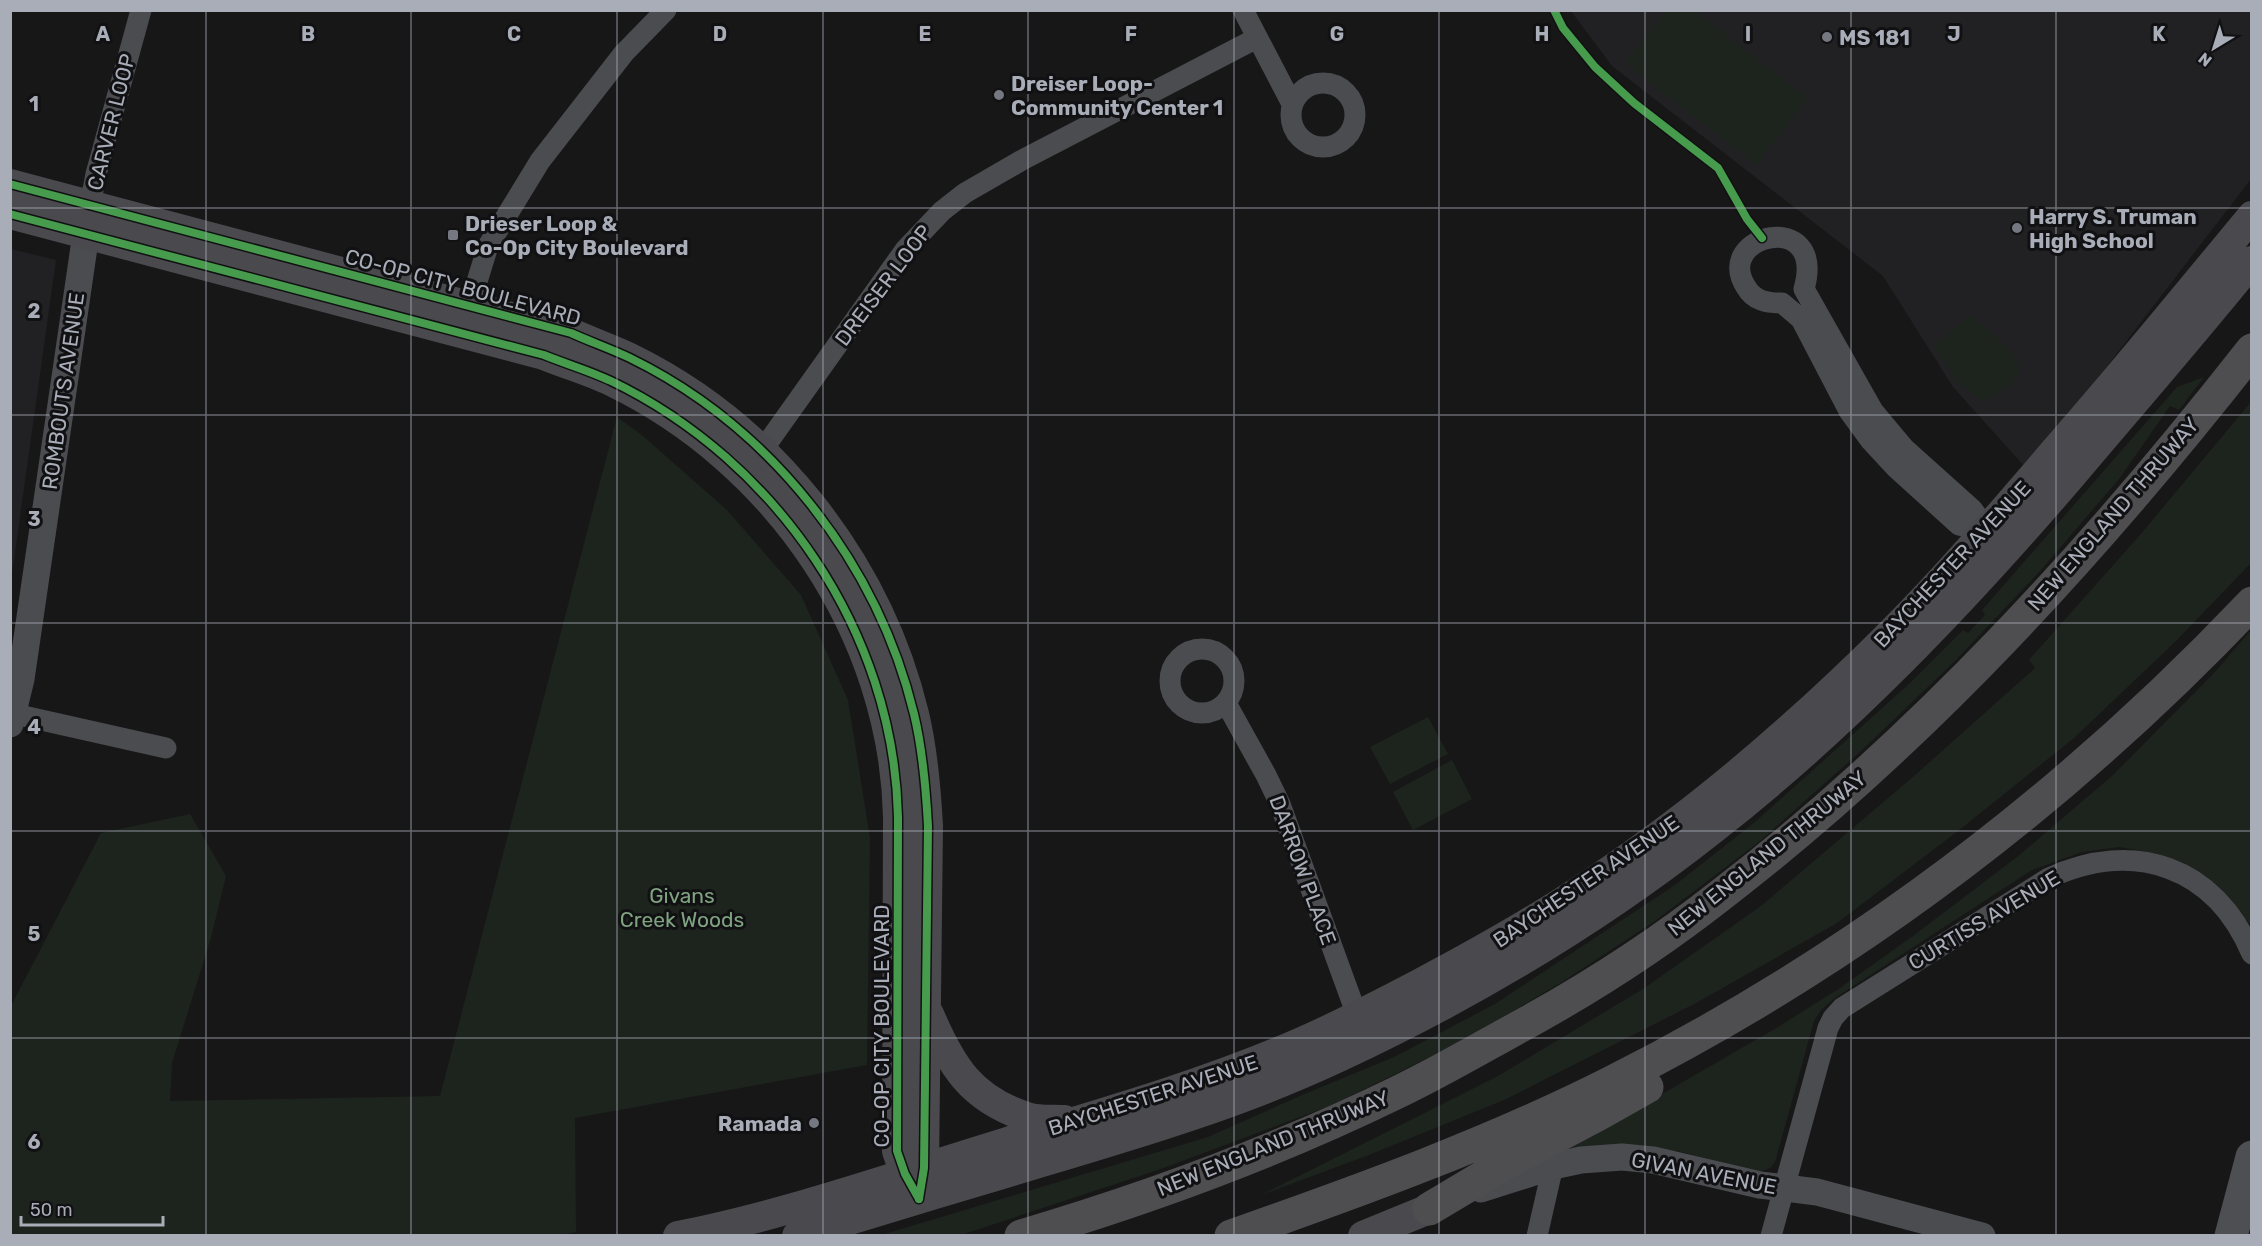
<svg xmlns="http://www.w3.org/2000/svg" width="2262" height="1246" font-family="Rubik,sans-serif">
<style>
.built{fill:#212123}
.green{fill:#1d241e}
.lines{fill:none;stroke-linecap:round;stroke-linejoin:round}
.minor{stroke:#4b4c50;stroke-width:21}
.tertiary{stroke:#4b4c50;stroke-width:27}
.secondary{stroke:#4a4a4e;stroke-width:30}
.primary{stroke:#4d4f52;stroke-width:33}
.motorway{stroke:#4e4e51;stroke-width:33}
.cycleway-casing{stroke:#111113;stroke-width:11}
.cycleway{stroke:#469c4c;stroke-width:8}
.grid{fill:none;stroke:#a8adb8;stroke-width:1.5;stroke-opacity:0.55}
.poi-dot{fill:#757880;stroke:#111113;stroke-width:2}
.labels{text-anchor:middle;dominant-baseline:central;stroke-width:6;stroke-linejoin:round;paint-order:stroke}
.poi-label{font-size:21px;font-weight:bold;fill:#a8adb8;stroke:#111113;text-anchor:start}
.street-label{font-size:21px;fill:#a8adb8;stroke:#111113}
.park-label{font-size:21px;fill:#7fa381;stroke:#111113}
.grid-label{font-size:20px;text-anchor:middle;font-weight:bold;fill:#a8adb8;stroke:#111113;stroke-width:6;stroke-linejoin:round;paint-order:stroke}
</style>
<rect width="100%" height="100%" fill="#171717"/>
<path class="built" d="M1571,11H2251V179L2042,451L2026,468L1953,387L1883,276L1612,66Z
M11,249L56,260L11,581L10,249Z"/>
<path class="green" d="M1666,11H1695L1808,98L1756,165L1625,63Z
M1970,315C1983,327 2028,357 2017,376C2011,387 1993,395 1983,402L1957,381L1934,346Z
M2204,377L2179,410L2170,406L2119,479L2041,570L1955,661L1862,750L1760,841L1655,921L1562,982L1464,1040L1332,1105L1158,1170L961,1235L878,1236L1208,1137L1302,1095L1394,1057L1495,1004L1675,885L1755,822L1909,684L1963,630L1968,633L1985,615L1982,610L2177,387Z
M2251,402V563L2176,641L2074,738L1958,831L1837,923L1698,1002L1504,1100L1369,1155L1261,1195L1498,1076L1643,989L1761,906L1914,776L2035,668L2029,660L2140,535Z
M617,417L643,436L727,510L801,595L848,700L870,838L867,1065L575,1118L576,1232L557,1236L11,1235V1006L101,833L190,814L226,876L211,938L172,1063L170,1101L440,1096Z
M2251,630V926L2226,895L2199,872L2159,854L2119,847L2082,852L2032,870L1835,998L1821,1010L1814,1021L1775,1162L1770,1168L1759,1172L1677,1151L1598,1146L1567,1149L1778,1027L1840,988L1913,936L2017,857L2113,775L2216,671Z
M1428,717L1448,754L1390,784L1370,747Z
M1452,760L1472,799L1413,830L1393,792Z"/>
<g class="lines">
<path class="minor" d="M1243,10L1292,104
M1291 115a32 32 0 1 1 64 0a32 32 0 1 1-64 0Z
M90,206L96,174L141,10
M466,317L488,246L540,161L624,53L666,10
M754,462L905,250L942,211L965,193L1024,159L1257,38
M1986,531L1959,525L1895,467L1871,441L1849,411L1801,319L1782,303C1767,303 1754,301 1746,287C1712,235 1827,207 1804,289L1873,411L1904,448L1972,509L1995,540
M1170 681a32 32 0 1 1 64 0a32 32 0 1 1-64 0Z
M1226,703L1266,775L1280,804L1362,1029
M10,713L166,748
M1537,1236L1553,1166
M1771,1236L1828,1028L1833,1018L1842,1008L2049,878C2134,839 2215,866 2252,954"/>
<path class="tertiary" d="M10,724L21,679L89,213
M1481,1189L1553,1166L1581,1160L1622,1157L1653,1160L1760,1185L1817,1192L1982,1236"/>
<path class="secondary" d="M10,184L571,333C591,342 611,349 630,358C771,427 877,562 914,714C923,751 926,789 928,826L924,1168L921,1187
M10,214L544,355C566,364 590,371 611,381C777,461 894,632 898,817L897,1151L905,1174L915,1191
M929,1014C951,1066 971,1099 1027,1117C1038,1121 1053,1119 1064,1120
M678,1236C789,1214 896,1176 1004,1143C1103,1113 1202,1085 1297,1044C1339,1026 1379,1005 1419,984C1470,957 1521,929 1570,897C1686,823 1793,731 1891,633C1950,574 2004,510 2059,446C2125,371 2188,293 2252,216
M797,1236C878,1211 958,1187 1039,1163C1140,1133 1241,1103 1337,1058C1470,996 1598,920 1713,829C1846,725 1962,603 2072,475C2132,404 2193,334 2252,261
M1363,1236L1429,1209"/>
<path class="primary" d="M2231,1236L2252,1157"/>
<path class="motorway" d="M1429,1209L1508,1162L1601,1113L1647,1087
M1021,1236C1150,1198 1277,1151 1398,1092C1442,1071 1484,1046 1528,1022C1595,985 1661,942 1722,894C1923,739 2096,549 2252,350
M1231,1236C1359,1191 1489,1144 1610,1083C1853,961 2065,800 2252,603"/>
<defs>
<path id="cycleway" d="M1554,10L1563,28L1595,67L1634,103L1718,168L1747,219L1762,238
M10,184L571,333C591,342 611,349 630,358C771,427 877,562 914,714C923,751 926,789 928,826L924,1168L919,1199
M10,214L544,355C566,364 590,371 611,381C777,461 894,632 898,817L897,1151L905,1174L919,1199"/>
</defs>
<use href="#cycleway" class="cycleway-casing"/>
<use href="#cycleway" class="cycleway"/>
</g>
<path class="grid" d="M206,10V1236M411,10V1236M617,10V1236M823,10V1236M1028,10V1236M1234,10V1236M1439,10V1236M1645,10V1236M1851,10V1236M2056,10V1236M10,208H2252M10,415H2252M10,623H2252M10,831H2252M10,1038H2252"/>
<g class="poi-dot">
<circle cx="1827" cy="37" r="6"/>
<circle cx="999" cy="95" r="6"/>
<circle cx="2017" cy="228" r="6"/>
<rect x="447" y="229" width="12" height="12" rx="3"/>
<circle cx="814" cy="1123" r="6"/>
</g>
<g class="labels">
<g class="poi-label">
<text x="1839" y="37">MS 181</text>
<text x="1011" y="83">Dreiser Loop-<tspan x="1011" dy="24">Community Center 1</tspan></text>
<text x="2029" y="216">Harry S. Truman<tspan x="2029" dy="24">High School</tspan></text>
<text x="465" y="223">Drieser Loop &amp;<tspan x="465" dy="24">Co-Op City Boulevard</tspan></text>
<text x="802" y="1123" text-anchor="end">Ramada</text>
</g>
<g class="street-label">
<text transform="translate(111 122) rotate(-76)">CARVER LOOP</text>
<text transform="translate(883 285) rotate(-53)">DREISER LOOP</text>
<text transform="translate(463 287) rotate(15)">CO-OP CITY BOULEVARD</text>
<text transform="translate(63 391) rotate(-82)">ROMBOUTS AVENUE</text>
<text transform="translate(2113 514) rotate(-49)">NEW ENGLAND THRUWAY</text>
<text transform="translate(1952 564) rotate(-47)">BAYCHESTER AVENUE</text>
<text transform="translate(1767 853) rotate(-39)">NEW ENGLAND THRUWAY</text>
<text transform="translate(1303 870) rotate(70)">DARROW PLACE</text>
<text transform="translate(1586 881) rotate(-34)">BAYCHESTER AVENUE</text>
<text transform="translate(1984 920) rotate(-31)">CURTISS AVENUE</text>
<text transform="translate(881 1026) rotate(-90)">CO-OP CITY BOULEVARD</text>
<text transform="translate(1153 1095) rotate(-18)">BAYCHESTER AVENUE</text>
<text transform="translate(1273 1143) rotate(-22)">NEW ENGLAND THRUWAY</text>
<text transform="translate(1704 1173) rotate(11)">GIVAN AVENUE</text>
</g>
<g class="park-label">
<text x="682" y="895">Givans<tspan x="682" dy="24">Creek Woods</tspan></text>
</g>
</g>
<g class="grid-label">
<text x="103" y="41">A</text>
<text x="308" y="41">B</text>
<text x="514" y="41">C</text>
<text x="720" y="41">D</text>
<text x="925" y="41">E</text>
<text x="1131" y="41">F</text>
<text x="1337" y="41">G</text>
<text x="1542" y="41">H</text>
<text x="1748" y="41">I</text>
<text x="1954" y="41">J</text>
<text x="2159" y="41">K</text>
<text x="34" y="111">1</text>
<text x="34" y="318">2</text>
<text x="34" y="526">3</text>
<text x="34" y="734">4</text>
<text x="34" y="941">5</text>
<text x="34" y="1149">6</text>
</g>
<rect width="2262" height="1246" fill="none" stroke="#a8adb8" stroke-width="24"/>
<g transform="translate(2214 48) rotate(218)" stroke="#111113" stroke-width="4.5" paint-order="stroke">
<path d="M0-4.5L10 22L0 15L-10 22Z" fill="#a8adb8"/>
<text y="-9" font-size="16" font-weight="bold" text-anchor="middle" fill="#a8adb8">N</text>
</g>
<path d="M21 1216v9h142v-9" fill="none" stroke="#a8adb8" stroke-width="3"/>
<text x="30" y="1216" font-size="18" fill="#a8adb8" stroke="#111113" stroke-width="4.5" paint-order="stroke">50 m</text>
</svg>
